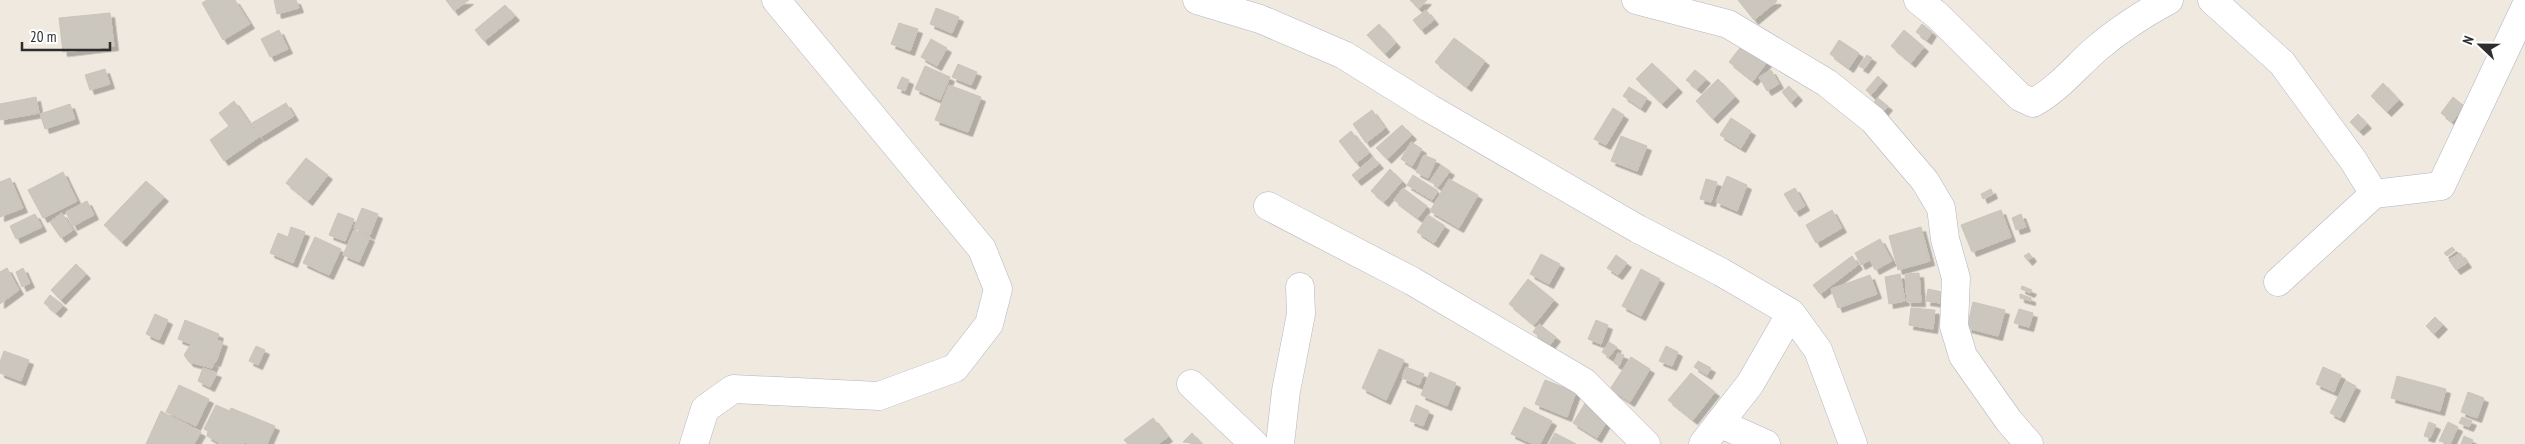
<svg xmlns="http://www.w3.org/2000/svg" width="2525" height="444" font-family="'PT Sans Narrow',sans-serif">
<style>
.building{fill:#cbc7be;stroke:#cbc5b8;filter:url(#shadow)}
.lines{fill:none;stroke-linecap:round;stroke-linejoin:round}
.minor-casing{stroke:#b3b5c1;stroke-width:29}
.minor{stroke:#fff;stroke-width:28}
</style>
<defs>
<filter id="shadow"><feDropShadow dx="4.5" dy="4.5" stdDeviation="0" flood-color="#0004"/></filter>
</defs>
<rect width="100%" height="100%" fill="#efe9df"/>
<path class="building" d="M207,0H235L250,24L223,40L202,3Z
M274,0H296L299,8L277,14Z
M446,0H469L454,11Z
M1410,0H1427L1419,9Z
M1738,0H1776L1777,1L1754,20Z
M505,5L515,16L484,41L475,30Z
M936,8L959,17L952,33L930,24Z
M1426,10L1434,20L1421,30L1413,20Z
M110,13L114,46L63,52L59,18Z
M899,23L918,29L910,51L891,44Z
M1379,24L1396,43L1385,54L1367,35Z
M1922,24L1932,32L1927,40L1916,32Z
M279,30L288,49L270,57L261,39Z
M1904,30L1924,47L1911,63L1891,46Z
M1454,38L1485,61L1467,87L1435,62Z
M931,39L947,48L937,66L921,57Z
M1839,40L1859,53L1849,68L1830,54Z
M1743,44L1767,62L1753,81L1729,62Z
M1867,55L1872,58L1864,69L1859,66Z
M1652,63L1678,88L1662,104L1636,79Z
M958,64L977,72L971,85L952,77Z
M925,66L950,77L940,100L915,89Z
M105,69L110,84L90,90L85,75Z
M1695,70L1706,79L1697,89L1686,80Z
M1771,70L1779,84L1767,91L1759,77Z
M1878,76L1883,81L1871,95L1866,90Z
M902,77L909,80L905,91L897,88Z
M1718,79L1735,97L1713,119L1696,101Z
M2383,83L2399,100L2387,112L2371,96Z
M949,85L981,97L968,132L935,120Z
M1789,86L1798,96L1791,103L1782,92Z
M1629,87L1647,98L1641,108L1623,96Z
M36,97L39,113L0,120V104Z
M2453,97L2464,106L2452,122L2441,113Z
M1878,98L1888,106L1883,112L1872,104Z
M234,101L259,137L224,161L210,140L229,126L219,113Z
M286,103L294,116L260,137L252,123Z
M70,104L75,119L45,129L40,114Z
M1613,108L1624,115L1606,145L1594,139Z
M1372,110L1385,128L1366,143L1353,124Z
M2358,114L2367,124L2359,131L2350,122Z
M1731,118L1751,131L1741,148L1720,135Z
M1402,125L1412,135L1387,159L1376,148Z
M1351,131L1369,153L1356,163L1339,141Z
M1621,136L1647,146L1637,171L1611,161Z
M1411,142L1422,149L1412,166L1401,159Z
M1424,155L1436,160L1428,178L1416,172Z
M1373,157L1379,164L1357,181L1352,175Z
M306,158L328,175L308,201L286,183Z
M1441,165L1450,171L1438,187L1430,181Z
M1390,169L1402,181L1384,202L1371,191Z
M63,172L77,201L43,218L28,190Z
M1413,175L1438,191L1432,200L1407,185Z
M1727,176L1747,185L1737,211L1716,202Z
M10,178L23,208L0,217V182Z
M1449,179L1478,195L1459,228L1430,211Z
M1706,179L1717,182L1711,202L1700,199Z
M146,181L164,197L122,242L104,225Z
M1403,188L1427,206L1418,218L1394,200Z
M1795,188L1805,206L1795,212L1784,194Z
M1991,189L1993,194L1983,199L1981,194Z
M87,201L94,215L73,226L66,212Z
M362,208L378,214L370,235L354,228Z
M1832,210L1842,228L1816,243L1806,225Z
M2001,210L2011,237L1972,252L1961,225Z
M62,213L73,230L61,238L50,222Z
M338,213L354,219L345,241L329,235Z
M35,214L42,227L16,239L10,226Z
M2021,214L2026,227L2016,230L2012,218Z
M1428,215L1445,226L1434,243L1417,232Z
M291,227L305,232L293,263L270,253L278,233L288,237Z
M1921,227L1930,261L1898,270L1889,236Z
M354,230L370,237L359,262L343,255Z
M315,237L341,249L329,275L303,263Z
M1880,239L1892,261L1875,270L1870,260L1861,265L1855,253Z
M2452,247L2455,250L2447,256L2444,253Z
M2029,253L2032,257L2028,261L2024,256Z
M2460,253L2467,263L2456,270L2449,260Z
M1541,254L1560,264L1549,284L1530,274Z
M1616,255L1627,263L1618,275L1607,268Z
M1852,256L1858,265L1820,294L1813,285Z
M76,264L86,274L61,300L51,290Z
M7,268L19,290L0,304V272Z
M23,268L30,283L22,287L16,272Z
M1641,269L1660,279L1641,316L1622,306Z
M1919,273L1921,302H1907L1905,274Z
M1900,274L1905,301L1889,304L1885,277Z
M1870,275L1877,294L1838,308L1831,289Z
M1528,279L1554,300L1534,325L1509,304Z
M2022,286L2032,290L2030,293L2021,289Z
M1928,289L1942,292L1940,303L1926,301Z
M2020,294L2031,298V301L2020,298Z
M50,295L63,305L56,313L44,303Z
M1973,302L2005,310L1998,336L1967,328Z
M1911,308L1935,310L1933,329L1909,325Z
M2019,309L2033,313L2029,327L2014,323Z
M155,314L168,320L159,340L146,334Z
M2435,317L2443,325L2434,334L2426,326Z
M185,320L219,334L217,340L223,342L216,362L207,360L214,363L212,368L189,362L184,355L191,344L178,339Z
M1596,320L1608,325L1601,344L1588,339Z
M1539,324L1556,337L1550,345L1533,332Z
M1609,342L1617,347L1609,357L1602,352Z
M256,346L265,350L258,365L249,361Z
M1666,346L1678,352L1672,366L1659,361Z
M1379,349L1404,360L1386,400L1362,388Z
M4,351L29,360L21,381L0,373V362Z
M1618,353L1624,355L1619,366L1614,363Z
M1631,357L1650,369L1630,402L1610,389Z
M1698,361L1711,368L1707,375L1694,367Z
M1406,367L1424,374L1419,385L1402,378Z
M2323,367L2341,375L2334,392L2316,384Z
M203,368L217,373L210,387L198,381Z
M1430,372L1456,383L1447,406L1421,395Z
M1691,373L1715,392L1693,420L1668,400Z
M2397,376L2446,389L2440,411L2391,398Z
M1545,380L1576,392L1567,417L1535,404Z
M2346,381L2356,386L2340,418L2330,413Z
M179,385L209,399L196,426L166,412Z
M2468,392L2484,398L2477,418L2461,412Z
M1587,400L1611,414L1597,438L1573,423Z
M216,405L230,411L231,408L275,426L267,444H247L245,442L244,444H221L207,436L208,431L204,429Z
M1416,405L1429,411L1423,426L1410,421Z
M1524,407L1552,421L1540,444H1533L1511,434Z
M161,411L201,432L194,444H146Z
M2462,417L2472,421L2469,427L2459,423Z
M1153,418L1168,437L1158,444H1128L1124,440Z
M2429,422L2436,425L2430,438L2424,436Z
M2448,422L2458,427L2450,444L2439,441Z
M1192,433L1202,444L1183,442Z
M1555,433L1576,444H1549Z
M2464,436L2473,440L2471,444H2461Z"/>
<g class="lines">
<defs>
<path id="minor" d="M1197,0L1260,19L1344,55L1429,108L1638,229L1721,272L1791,313L1818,350L1853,444
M1636,0L1728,24L1827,83L1873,120L1925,181L1941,208L1945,239L1956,278L1954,326L1963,356L2009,421L2029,444
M1918,0L1938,16L2020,97L2033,103C2057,90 2075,68 2095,50C2117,31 2143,14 2169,0
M2212,0L2282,63L2353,160L2374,194L2278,282
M2374,194L2441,186L2525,8
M1268,206L1412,281L1584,382L1646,444
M1191,384L1254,444
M1719,423L1766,444
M694,444L705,409L733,389L879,396L955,368L989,324L998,289L982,249L776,0
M1280,444L1286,391L1301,314L1300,287
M1703,444L1750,384L1791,313"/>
</defs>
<use href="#minor" class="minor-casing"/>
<use href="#minor" class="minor"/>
</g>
<g transform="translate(2480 45) rotate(292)" stroke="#ffffff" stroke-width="4" paint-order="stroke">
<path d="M0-4L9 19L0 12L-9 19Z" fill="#2d2d2d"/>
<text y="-8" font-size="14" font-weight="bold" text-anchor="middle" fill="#2d2d2d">N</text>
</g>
<path d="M22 42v8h88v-8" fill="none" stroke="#2d2d2d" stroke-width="2.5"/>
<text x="30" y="42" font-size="15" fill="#2d2d2d" stroke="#ffffff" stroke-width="4" paint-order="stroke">20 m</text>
</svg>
